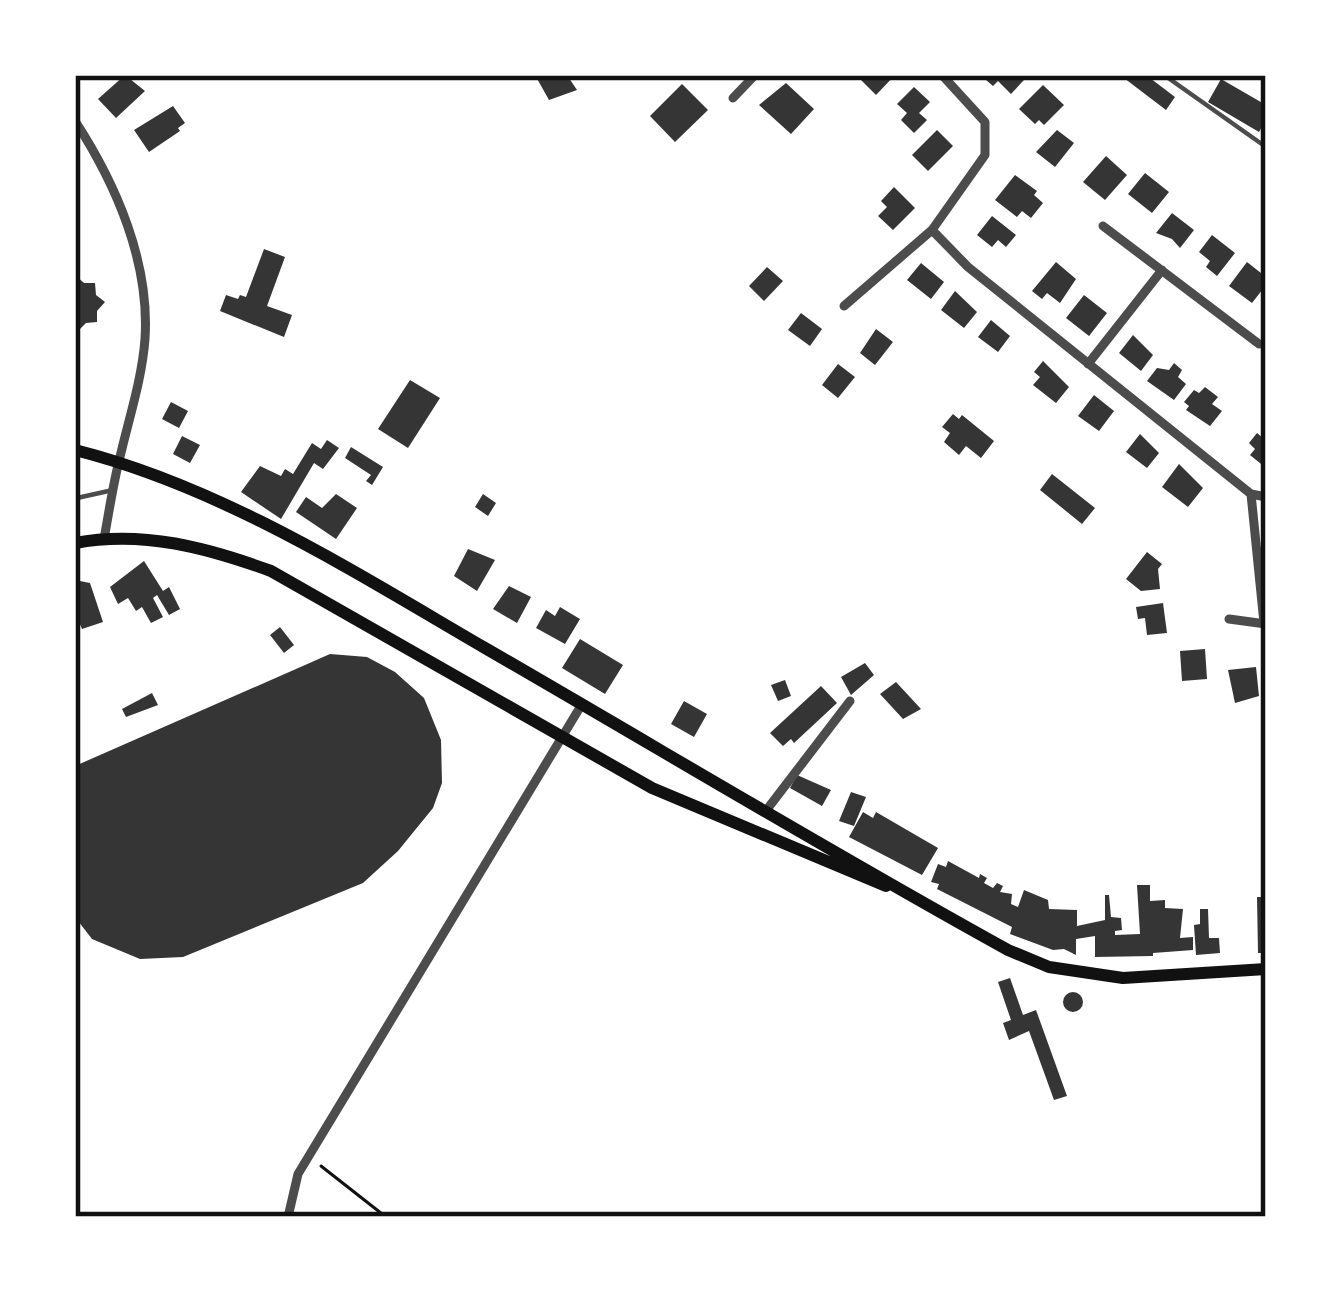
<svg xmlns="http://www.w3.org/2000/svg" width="1341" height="1292" font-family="'Space Grotesk',sans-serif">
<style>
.building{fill:#353535}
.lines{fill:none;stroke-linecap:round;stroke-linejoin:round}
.path{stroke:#111;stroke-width:3}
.service{stroke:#4c4c4c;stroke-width:4.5}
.minor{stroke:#4c4c4c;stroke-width:9}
.secondary{stroke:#111;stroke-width:12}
.neatline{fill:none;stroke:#111;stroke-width:4.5}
</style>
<rect width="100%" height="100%" fill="#fff"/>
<path class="building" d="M125,75L145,91L116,118L98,99Z
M535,75H567L577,90L549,100Z
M856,75H895L876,95Z
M991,75H1019L1024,80L1011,94L998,81L993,86L986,80Z
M1120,75H1146L1175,97L1166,110Z
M1221,79L1266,105V120L1259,132L1208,102Z
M786,83L814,109L791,134L759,105Z
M682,84L708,110L675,142L650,116Z
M1043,85L1064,105L1044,125L1039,120L1035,124L1019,109Z
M914,87L930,102L919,113L927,120L914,133L901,120L907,113L897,104Z
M173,106L185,123L178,128L180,131L149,152L134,130Z
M937,130L953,146L928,171L912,155Z
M1057,130L1074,143L1055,167L1036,152Z
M1106,156L1127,175L1105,200L1083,182Z
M1145,173L1169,192L1152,213L1128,194Z
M1015,175L1037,191L1034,195L1043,203L1031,218L1022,211L1017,217L995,200Z
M894,187L915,208L893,230L878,216L887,207L881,201Z
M1172,213L1194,230L1180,248L1172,239L1156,233Z
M992,216L1016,235L1006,247L998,240L992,247L977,235Z
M1212,235L1235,253L1217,276L1206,267L1210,261L1199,252Z
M264,249L285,257L267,306L292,315L284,337L220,311L226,295L238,299L240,295L246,297Z
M1056,262L1076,279L1060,303L1047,293L1042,299L1032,291Z
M1247,262L1266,277V285L1252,303L1229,286Z
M921,263L944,282L931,299L907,280Z
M767,267L783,281L764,301L749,286Z
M75,275L84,283H95L96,295L105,302L97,311V322L86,323L78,331Z
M955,291L977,312L964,328L941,310Z
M1084,295L1107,313L1089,336L1066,318Z
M801,313L822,329L810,346L788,330Z
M991,320L1010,336L998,352L978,337Z
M876,329L893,342L875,365L860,353Z
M1133,335L1153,355L1141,371L1119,353Z
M1043,361L1069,387L1056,403L1033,385L1040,377L1034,372Z
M1174,363L1182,370L1178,377L1186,384L1174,400L1147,381L1157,368L1169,370Z
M838,364L855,377L838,398L822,385Z
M410,380L440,398L408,448L378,429Z
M1205,387L1218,397L1212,404L1222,411L1210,426L1186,410L1189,406L1184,402L1194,390L1199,393Z
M1094,395L1114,411L1099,431L1078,416Z
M171,402L188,411L179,428L162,419Z
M953,414L959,419L962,415L994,441L981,458L966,446L959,455L944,442L950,433L942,427Z
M1257,433L1263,438L1266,435V468L1250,455L1255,449L1249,443Z
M1140,434L1159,453L1147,468L1126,452Z
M182,436L200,445L190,463L173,454Z
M327,440L339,448L323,469L314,463L281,519L241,492L260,466L281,476L285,469L293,474L312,443L321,449Z
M351,447L383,467L372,485L366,481L371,475L345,458Z
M1179,464L1203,488L1188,507L1162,487Z
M1052,474L1095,508L1082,524L1040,490Z
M336,494L357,508L336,539L296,512L306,497L322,508Z
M483,494L496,503L488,516L475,507Z
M468,549L495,560L477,591L454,576Z
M1147,552L1162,564L1158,569L1160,589L1141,591L1126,579Z
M144,561L163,591L169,587L180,609L169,615L157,595L153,598L163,617L151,623L142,607L136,611L128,598L118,604L110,587Z
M80,581L90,583L103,622L82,629L75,613V583Z
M509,586L531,597L517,623L493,609Z
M1163,603L1167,633L1147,635L1145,618L1138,619L1136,607Z
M560,607L580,619L565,644L536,628L546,610L555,616Z
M280,627L294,645L284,653L270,635Z
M580,639L623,665L605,694L562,668Z
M1205,649L1207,679L1182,681L1180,651Z
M330,654L367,657L395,672L424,698L441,740L442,783L433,808L398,851L363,883L183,957L140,959L92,939L75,917V766Z
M865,663L874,675L851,695L841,677Z
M1256,667L1259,696L1235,703L1228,670Z
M785,680L791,696L778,701L771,685Z
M896,682L921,709L903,719L880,694Z
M821,686L837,703L794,743L791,739L783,746L770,733Z
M152,693L158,705L126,717L122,709Z
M684,701L707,714L694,737L671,724Z
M797,775L831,790L822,806L790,788Z
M851,792L866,797L854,826L839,821Z
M863,812L873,818L876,812L938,848L922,875L849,837Z
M948,861L979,878L980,874L987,878L984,883L993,888L997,883L1003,886L1000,892L1012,894L1011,904L1018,907L1024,890L1048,900L1049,909L1077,910V926L1105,920V895H1109L1111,917L1121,918L1122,930L1115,931V935L1140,934L1137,885H1150V901L1165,900V908L1183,909L1180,938L1193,937V950L1153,953V956L1095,957V936L1076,939V955L1064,949L1053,950L1010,934L1012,927L937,889L939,884L931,882L938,864L946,867Z
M1257,897H1266V953H1258Z
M1200,909H1208L1209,938H1219L1220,953L1196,955L1194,925L1200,924Z
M1010,978L1023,1015L1036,1010L1067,1096L1054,1100L1029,1031L1009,1040L1003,1023L1011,1020L998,982Z
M1063 1002a10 10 0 1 1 20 0a10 10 0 1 1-20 0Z"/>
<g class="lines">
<path class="path" d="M321,1166L386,1217"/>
<path class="service" d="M1164,75L1266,147
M77,498L113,490"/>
<path class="minor" d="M733,98L755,75
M75,121C116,184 150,262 145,339C142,379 129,418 120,457C113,484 109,512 104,539
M1103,226L1259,344
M932,230L968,267L1251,494L1266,497
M844,306L932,230L985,155V122L942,75
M1088,364L1162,270
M1251,494L1264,623
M1229,619L1266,624
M765,812L850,701
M288,1217L298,1174L582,704"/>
<path class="secondary" d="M75,450C222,487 356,573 485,648C660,749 832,853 1008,950L1049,967L1123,978L1266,969
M75,543C143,530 208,548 271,571L652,788L886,886"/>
</g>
<rect width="1341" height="1292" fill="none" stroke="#ffffff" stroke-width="156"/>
<rect x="78" y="78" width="1185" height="1136" class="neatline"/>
</svg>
